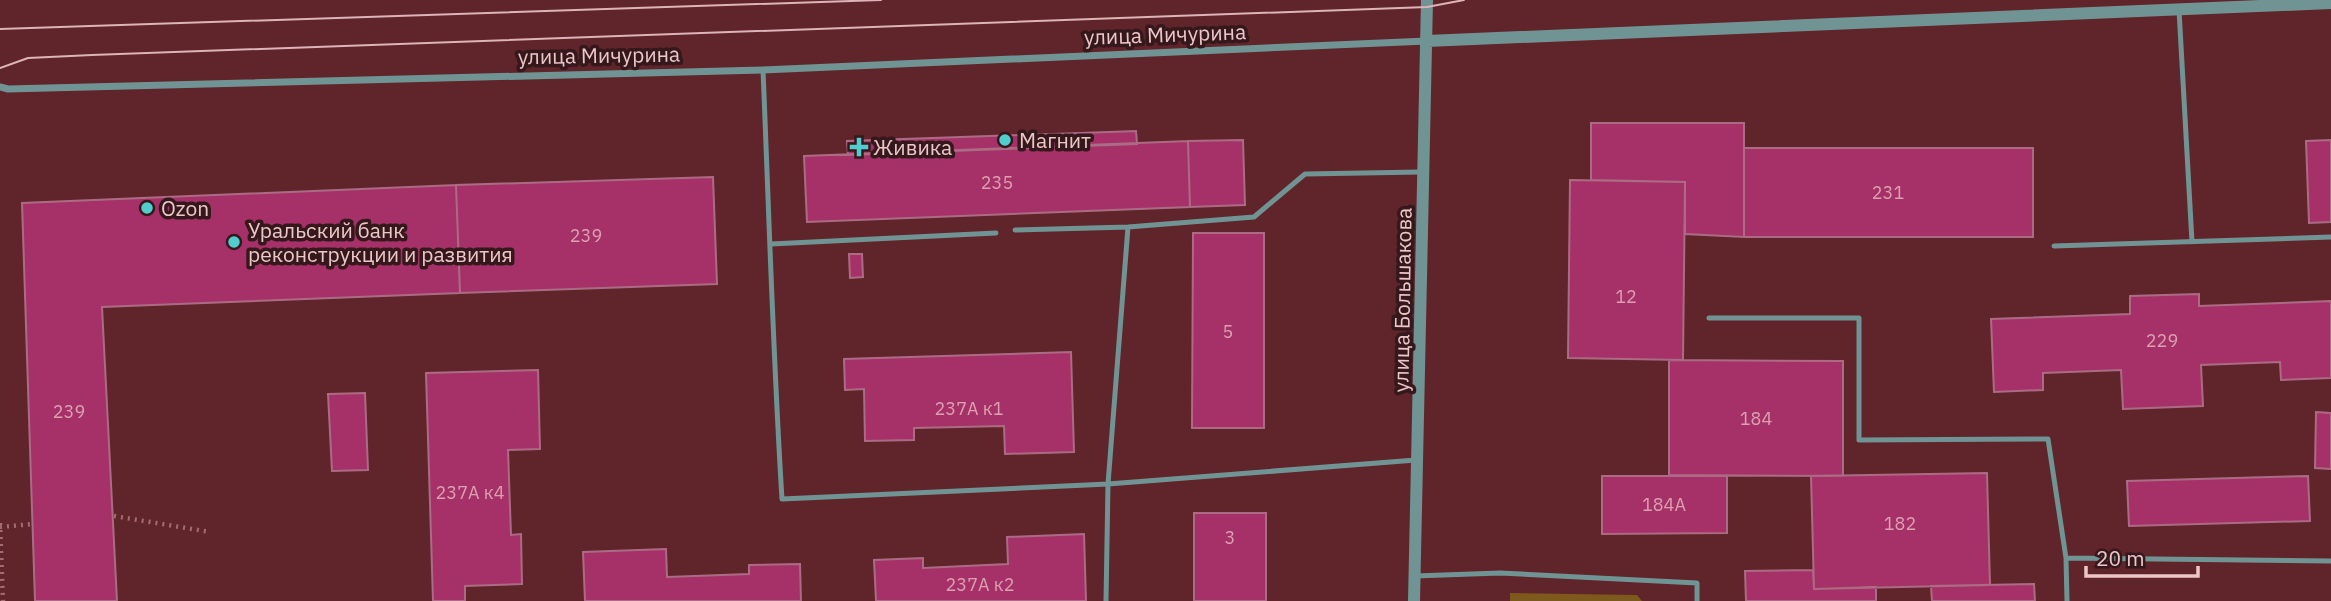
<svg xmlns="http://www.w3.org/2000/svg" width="2331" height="601" font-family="'IBM Plex Sans',sans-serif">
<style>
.green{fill:#7d591e}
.building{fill:#a63168;stroke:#ac6b84;stroke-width:2}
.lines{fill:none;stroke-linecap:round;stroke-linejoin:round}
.path{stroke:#a06e72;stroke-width:4.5;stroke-dasharray:2 5;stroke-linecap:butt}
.service{stroke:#709493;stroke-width:5}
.minor{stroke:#709493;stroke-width:7}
.tertiary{stroke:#709493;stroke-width:12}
.tram{stroke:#ddb4b7;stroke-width:2}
.poi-dot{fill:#52cdce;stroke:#34181b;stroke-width:2.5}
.labels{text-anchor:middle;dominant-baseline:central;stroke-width:7;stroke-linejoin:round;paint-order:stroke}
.number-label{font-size:18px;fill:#dba1b0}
.street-label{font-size:21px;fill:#edc6c8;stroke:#34181b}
.poi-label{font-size:21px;fill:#edc6c8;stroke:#34181b;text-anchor:start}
</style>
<rect width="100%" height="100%" fill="#60242b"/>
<path class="green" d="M1510,593L1637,595L1642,601H1510Z"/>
<path class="building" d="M1591,123H1744V237L1685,234V182L1591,180Z
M1136,131L1137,144L848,155L847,141Z
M1243,140L1245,205L1190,207L1188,141Z
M2331,140V222L2309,223L2306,141Z
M1188,141L1190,207L807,222L804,156Z
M1744,148H2033V237H1744Z
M713,177L717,284L460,293L456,185Z
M1570,180L1685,182L1683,360L1568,358Z
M456,185L460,293L102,307L117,601H35L22,203Z
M1193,233H1264V428H1192Z
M849,254H862L863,277L850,278Z
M2199,294V306L2331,301V378L2281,380L2280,362L2201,365L2203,406L2123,409L2121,370L2043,373V390L1994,392L1991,319L2130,314V296Z
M1071,352L1074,452L1005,454L1004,426L914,428V440L865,441L864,389L845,390L844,359Z
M1669,360L1843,361V476L1669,475Z
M538,370L540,449L508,450L511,535L521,534L522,584L465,586V601H433L426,373Z
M365,393L368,470L332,471L328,394Z
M2316,412L2331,413V469L2315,468Z
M1987,473L1990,585L1814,589L1811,476Z
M1602,476H1727V533L1602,534Z
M2308,476L2310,521L2129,526L2127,481Z
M1194,513H1266V601H1194Z
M1084,534L1086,601H876L874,560L923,558V568L1008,564L1007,537Z
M666,549L667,577L749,574V565L800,564L801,601H585L583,552Z
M1813,570L1814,589L1876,587V601H1746L1745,571Z
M2034,584L2035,601H1932L1931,586Z"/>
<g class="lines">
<path class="path" d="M114,516L210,532
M0,523L3,601
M0,527L33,524"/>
<path class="service" d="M2179,10L2192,242
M763,70C769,213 773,356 782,499L1108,484L1416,460
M1015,230L1128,227
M771,244L996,233
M2054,246L2331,237
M1709,318H1859V440L2048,439L2066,558L2067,601
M2066,558L2331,561
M1415,576L1500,573L1697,583V601
M1106,601L1108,484L1128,227L1254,217L1305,174L1421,172"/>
<path class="minor" d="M0,87L8,89L763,70L1427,41"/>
<path class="tertiary" d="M1427,41L2331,3
M1414,601L1427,0"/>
<path class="tram" d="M0,29L881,0
M0,68L28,58L92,55L1427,7L1464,0"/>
</g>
<g class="poi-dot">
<circle cx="1005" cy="140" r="7"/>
<path d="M855.5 136.5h7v7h7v7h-7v7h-7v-7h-7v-7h7z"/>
<circle cx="147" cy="208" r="7"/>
<circle cx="234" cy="242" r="7"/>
</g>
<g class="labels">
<g class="number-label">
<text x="997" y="182">235</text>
<text x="1888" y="192">231</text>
<text x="586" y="235">239</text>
<text x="1626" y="296">12</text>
<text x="1228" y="331">5</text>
<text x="2162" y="340">229</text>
<text x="969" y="408">237А к1</text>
<text x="69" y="411">239</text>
<text x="1756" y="418">184</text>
<text x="470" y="492">237А к4</text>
<text x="1664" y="504">184А</text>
<text x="1900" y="523">182</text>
<text x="1230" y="537">3</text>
<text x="980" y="584">237А к2</text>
</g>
<g class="street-label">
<text transform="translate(1165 34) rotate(-2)">улица Мичурина</text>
<text transform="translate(599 55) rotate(-1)">улица Мичурина</text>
<text transform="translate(1402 300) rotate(-89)">улица Большакова</text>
</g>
<g class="poi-label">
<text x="1019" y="140">Магнит</text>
<text x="873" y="147">Живика</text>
<text x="161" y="208">Ozon</text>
<text x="248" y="230">Уральский банк<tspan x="248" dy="24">реконструкции и развития</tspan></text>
</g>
</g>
<path d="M2086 566v10h112v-10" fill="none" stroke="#edc6c8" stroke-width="3.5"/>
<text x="2096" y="566" font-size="21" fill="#edc6c8" stroke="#34181b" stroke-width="5" paint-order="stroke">20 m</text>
</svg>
